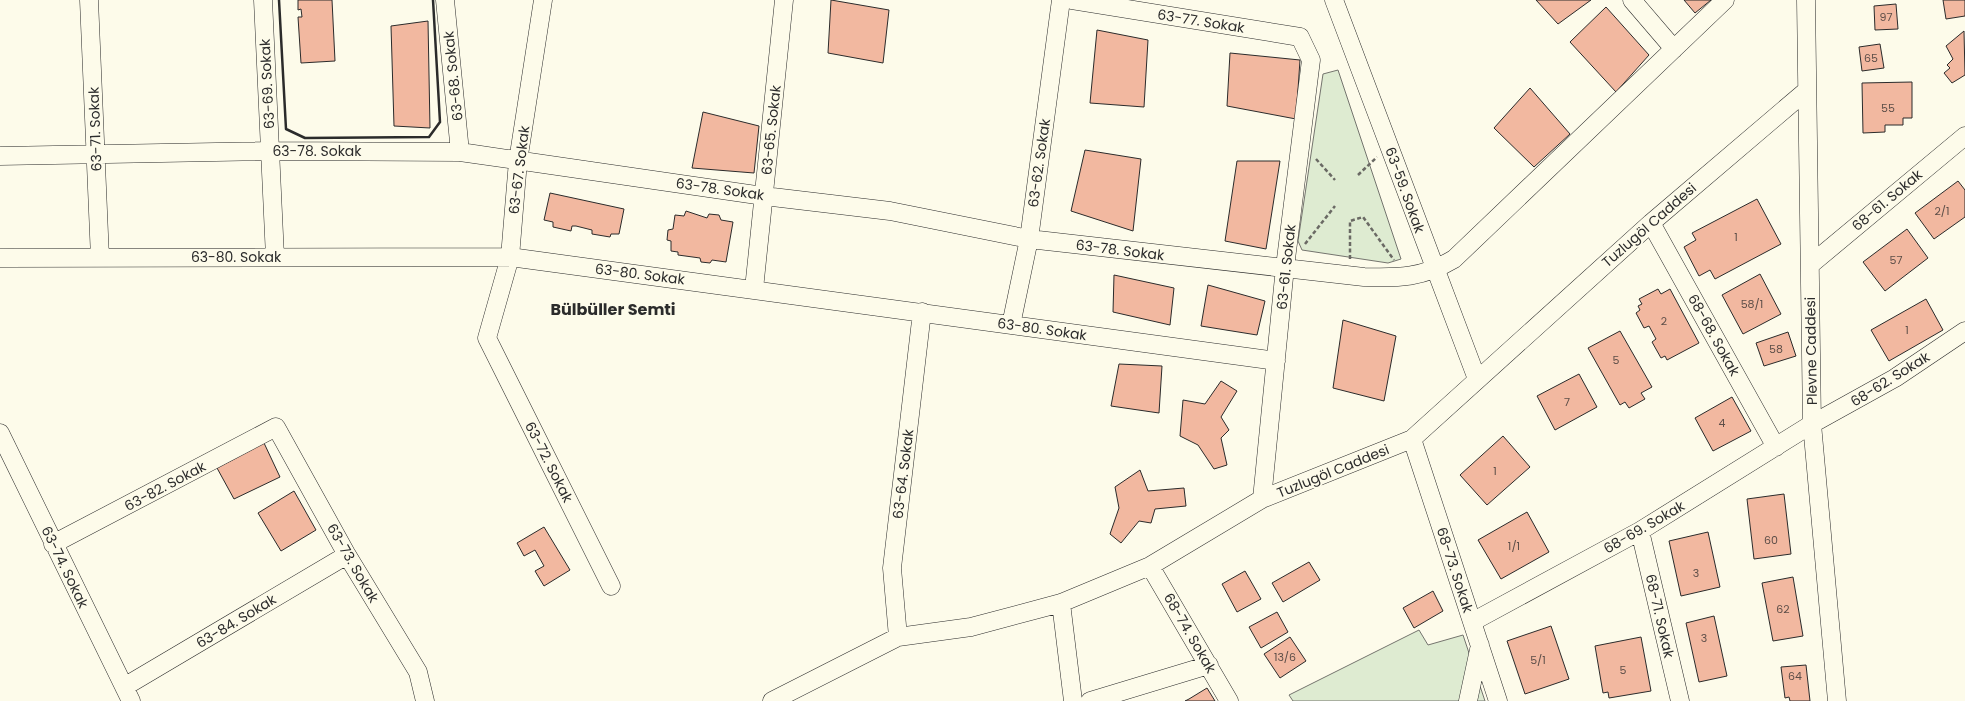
<svg xmlns="http://www.w3.org/2000/svg" width="1965" height="701" font-family="Poppins,sans-serif">
<style>
.green{fill:#deebd1;stroke:#74746e}
.building{fill:#f2b8a0;stroke:#2b2b2b}
.lines{fill:none;stroke-linecap:round;stroke-linejoin:round}
.minor-casing{stroke:#2b2b2b;stroke-width:19}
.path{stroke:#6a6964;stroke-width:2.5;stroke-dasharray:4 2.5;stroke-linecap:butt}
.minor{stroke:#fdfbea;stroke-width:18}
.wall{stroke:#2b2b2b;stroke-width:2.5}
.labels{text-anchor:middle;dominant-baseline:central;stroke-width:4;stroke-linejoin:round;paint-order:stroke}
.number-label{font-size:11px;fill:#5d4e48}
.street-label{font-size:14px;fill:#2b2b2b;stroke:#fdfbea}
.quarter-label{font-size:16px;font-weight:bold;fill:#2b2b2b;stroke:#fdfbea}
</style>
<rect width="100%" height="100%" fill="#fdfbea"/>
<path class="green" d="M1338,70L1401,259L1388,263L1302,250L1298,241L1323,74Z
M1419,630L1428,645L1463,635L1485,701H1293L1289,695Z"/>
<path class="building" d="M298,0H332L335,61L301,63L298,17H302L301,9L298,10Z
M831,0L889,10L883,63L828,53Z
M1536,0H1591L1558,24Z
M1684,0H1711L1695,13Z
M1943,0H1965V16L1946,19Z
M1896,4L1898,29L1875,30L1874,6Z
M1606,7L1649,55L1616,92L1570,42Z
M428,21L430,128L394,126L391,26Z
M1097,30L1148,40L1144,107L1090,103Z
M1964,31L1965,75L1952,83L1944,73L1950,68L1947,65L1953,59L1946,46Z
M1880,44L1884,68L1862,71L1859,47Z
M1230,53L1300,60L1296,119L1227,106Z
M1912,82V118H1903V125H1885V132L1863,133L1862,83Z
M1530,88L1570,134L1534,167L1494,128Z
M703,112L759,126L754,173L692,168Z
M1085,150L1141,159L1133,231L1071,211Z
M1237,161H1280L1266,249L1225,241Z
M1958,181L1965,190V217L1934,239L1915,213Z
M550,193L624,209L619,234H611L610,237L592,234V230L576,226H572L571,231L553,227V222L544,220Z
M1757,199L1781,244L1715,279L1710,270L1699,276L1684,247L1696,240L1692,233Z
M686,211L707,218L709,214L719,215L721,220L733,222L726,262L712,260L710,263L701,262L700,258L678,255V252L671,251V241L667,240L668,230L673,229L675,215L684,216Z
M1907,229L1928,258L1885,291L1863,262Z
M1760,274L1781,314L1743,334L1722,295Z
M1114,275L1174,288L1170,325L1113,312Z
M1208,285L1265,301L1257,335L1201,326Z
M1658,289L1661,294L1670,289L1699,343L1667,360L1665,356L1661,358L1652,342L1656,339L1649,326L1644,328L1636,313L1640,310L1638,306L1642,304L1639,299Z
M1926,299L1943,330L1889,361L1871,330Z
M1343,320L1396,336L1384,401L1333,388Z
M1620,331L1652,387L1641,393L1645,399L1629,408L1625,402L1620,405L1588,348Z
M1788,332L1796,356L1764,366L1756,343Z
M1119,364L1162,366L1159,413L1111,406Z
M1579,374L1597,407L1555,430L1537,396Z
M1221,381L1237,391L1221,417L1229,430L1221,438L1227,465L1214,469L1198,445L1180,436L1183,400L1205,404Z
M1732,397L1751,431L1713,451L1695,418Z
M1503,436L1530,467L1487,505L1460,475Z
M264,443L280,477L234,499L217,468Z
M1140,470L1148,491L1184,488L1186,506L1155,509L1151,523L1139,521L1121,543L1110,534L1119,508L1115,487Z
M294,491L316,530L281,551L258,513Z
M1784,494L1791,554L1754,559L1747,499Z
M1527,512L1549,552L1501,579L1478,540Z
M544,527L570,570L544,586L535,571L544,566L535,550L524,556L517,543Z
M1708,532L1720,587L1681,596L1669,541Z
M1309,562L1320,580L1283,602L1272,583Z
M1245,571L1261,599L1237,612L1222,584Z
M1793,577L1803,636L1773,641L1762,583Z
M1433,591L1443,611L1414,628L1403,608Z
M1277,612L1288,632L1261,648L1249,627Z
M1714,616L1727,676L1699,682L1686,623Z
M1551,626L1569,679L1525,694L1507,641Z
M1290,637L1306,661L1280,678L1264,654Z
M1641,637L1651,691L1609,698L1608,692L1603,693L1595,646Z
M1806,665L1810,701H1790L1789,697L1785,698L1781,667Z
M1207,688L1215,701H1185L1189,699Z"/>
<g class="lines">
<defs>
<path id="minor" d="M89,0L100,258
M263,0L275,257
M445,0L460,152
M543,0L518,161L510,257L487,338L611,586
M1072,0L1300,37L1311,60L1285,267L1262,499
M1334,0L1477,379
M1632,0L1674,49
M1806,0L1812,424L1837,701
M0,156L270,151L460,152L764,196L890,211L1029,239L1364,277C1400,278 1422,278 1454,259L1725,0
M1651,223L1776,447
M0,258L510,257L1276,361
M1810,265L1965,136
M754,289L784,0
M1011,325L1029,239L1061,0
M0,433L131,701
M1412,439L1498,701
M1640,531L1680,701
M53,544L276,427L347,555L418,672L425,701
M1150,566L1229,701
M1061,603L1073,701
M1472,622L1640,531L1812,424L1895,378L1965,331
M898,637L892,568L922,312
M124,687L347,555
M772,701L898,637L971,627L1061,603L1150,566L1262,499L1412,439L1651,223L1806,91
M1090,701L1209,665
M1468,701L1480,645"/>
</defs>
<use href="#minor" class="minor-casing"/>
<path class="path" d="M1316,159L1335,180
M1358,175L1377,157
M1305,244L1335,206
M1350,259V221L1363,217L1394,260"/>
<use href="#minor" class="minor"/>
<path class="wall" d="M279,0L286,129L305,138L429,137L440,122L433,0"/>
</g>
<g class="labels">
<g class="number-label">
<text x="1886" y="17">97</text>
<text x="1871" y="58">65</text>
<text x="1888" y="108">55</text>
<text x="1942" y="211">2/1</text>
<text x="1736" y="237">1</text>
<text x="1896" y="260">57</text>
<text x="1752" y="304">58/1</text>
<text x="1664" y="321">2</text>
<text x="1907" y="330">1</text>
<text x="1776" y="349">58</text>
<text x="1616" y="360">5</text>
<text x="1567" y="402">7</text>
<text x="1722" y="423">4</text>
<text x="1495" y="471">1</text>
<text x="1771" y="540">60</text>
<text x="1514" y="546">1/1</text>
<text x="1696" y="573">3</text>
<text x="1783" y="609">62</text>
<text x="1704" y="638">3</text>
<text x="1285" y="657">13/6</text>
<text x="1538" y="660">5/1</text>
<text x="1623" y="670">5</text>
<text x="1795" y="676">64</text>
</g>
<g class="street-label">
<text transform="translate(1201 21) rotate(9)">63-77. Sokak</text>
<text transform="translate(453 76) rotate(-96)">63-68. Sokak</text>
<text transform="translate(267 84) rotate(-93)">63-69. Sokak</text>
<text transform="translate(95 129) rotate(-92)">63-71. Sokak</text>
<text transform="translate(771 130) rotate(-84)">63-65. Sokak</text>
<text x="317" y="151">63-78. Sokak</text>
<text transform="translate(1039 163) rotate(-82)">63-62. Sokak</text>
<text transform="translate(519 170) rotate(-83)">63-67. Sokak</text>
<text transform="translate(720 189) rotate(8)">63-78. Sokak</text>
<text transform="translate(1405 190) rotate(70)">63-59. Sokak</text>
<text transform="translate(1887 200) rotate(-40)">68-61. Sokak</text>
<text transform="translate(1649 225) rotate(-41)">Tuzlugöl Caddesi</text>
<text transform="translate(1120 250) rotate(7)">63-78. Sokak</text>
<text x="236" y="257">63-80. Sokak</text>
<text transform="translate(1286 267) rotate(-84)">63-61. Sokak</text>
<text transform="translate(640 274) rotate(7)">63-80. Sokak</text>
<text transform="translate(1042 329) rotate(8)">63-80. Sokak</text>
<text transform="translate(1714 335) rotate(61)">68-68. Sokak</text>
<text transform="translate(1811 351) rotate(-91)">Plevne Caddesi</text>
<text transform="translate(1890 379) rotate(-32)">68-62. Sokak</text>
<text transform="translate(549 462) rotate(63)">63-72. Sokak</text>
<text transform="translate(1333 471) rotate(-22)">Tuzlugöl Caddesi</text>
<text transform="translate(903 474) rotate(-83)">63-64. Sokak</text>
<text transform="translate(165 486) rotate(-28)">63-82. Sokak</text>
<text transform="translate(1644 527) rotate(-30)">68-69. Sokak</text>
<text transform="translate(353 563) rotate(60)">63-73. Sokak</text>
<text transform="translate(65 567) rotate(64)">63-74. Sokak</text>
<text transform="translate(1455 570) rotate(72)">68-73. Sokak</text>
<text transform="translate(1660 616) rotate(77)">68-71. Sokak</text>
<text transform="translate(236 621) rotate(-31)">63-84. Sokak</text>
<text transform="translate(1190 633) rotate(60)">68-74. Sokak</text>
</g>
<g class="quarter-label">
<text x="613" y="309">Bülbüller Semti</text>
</g>
</g>
</svg>
